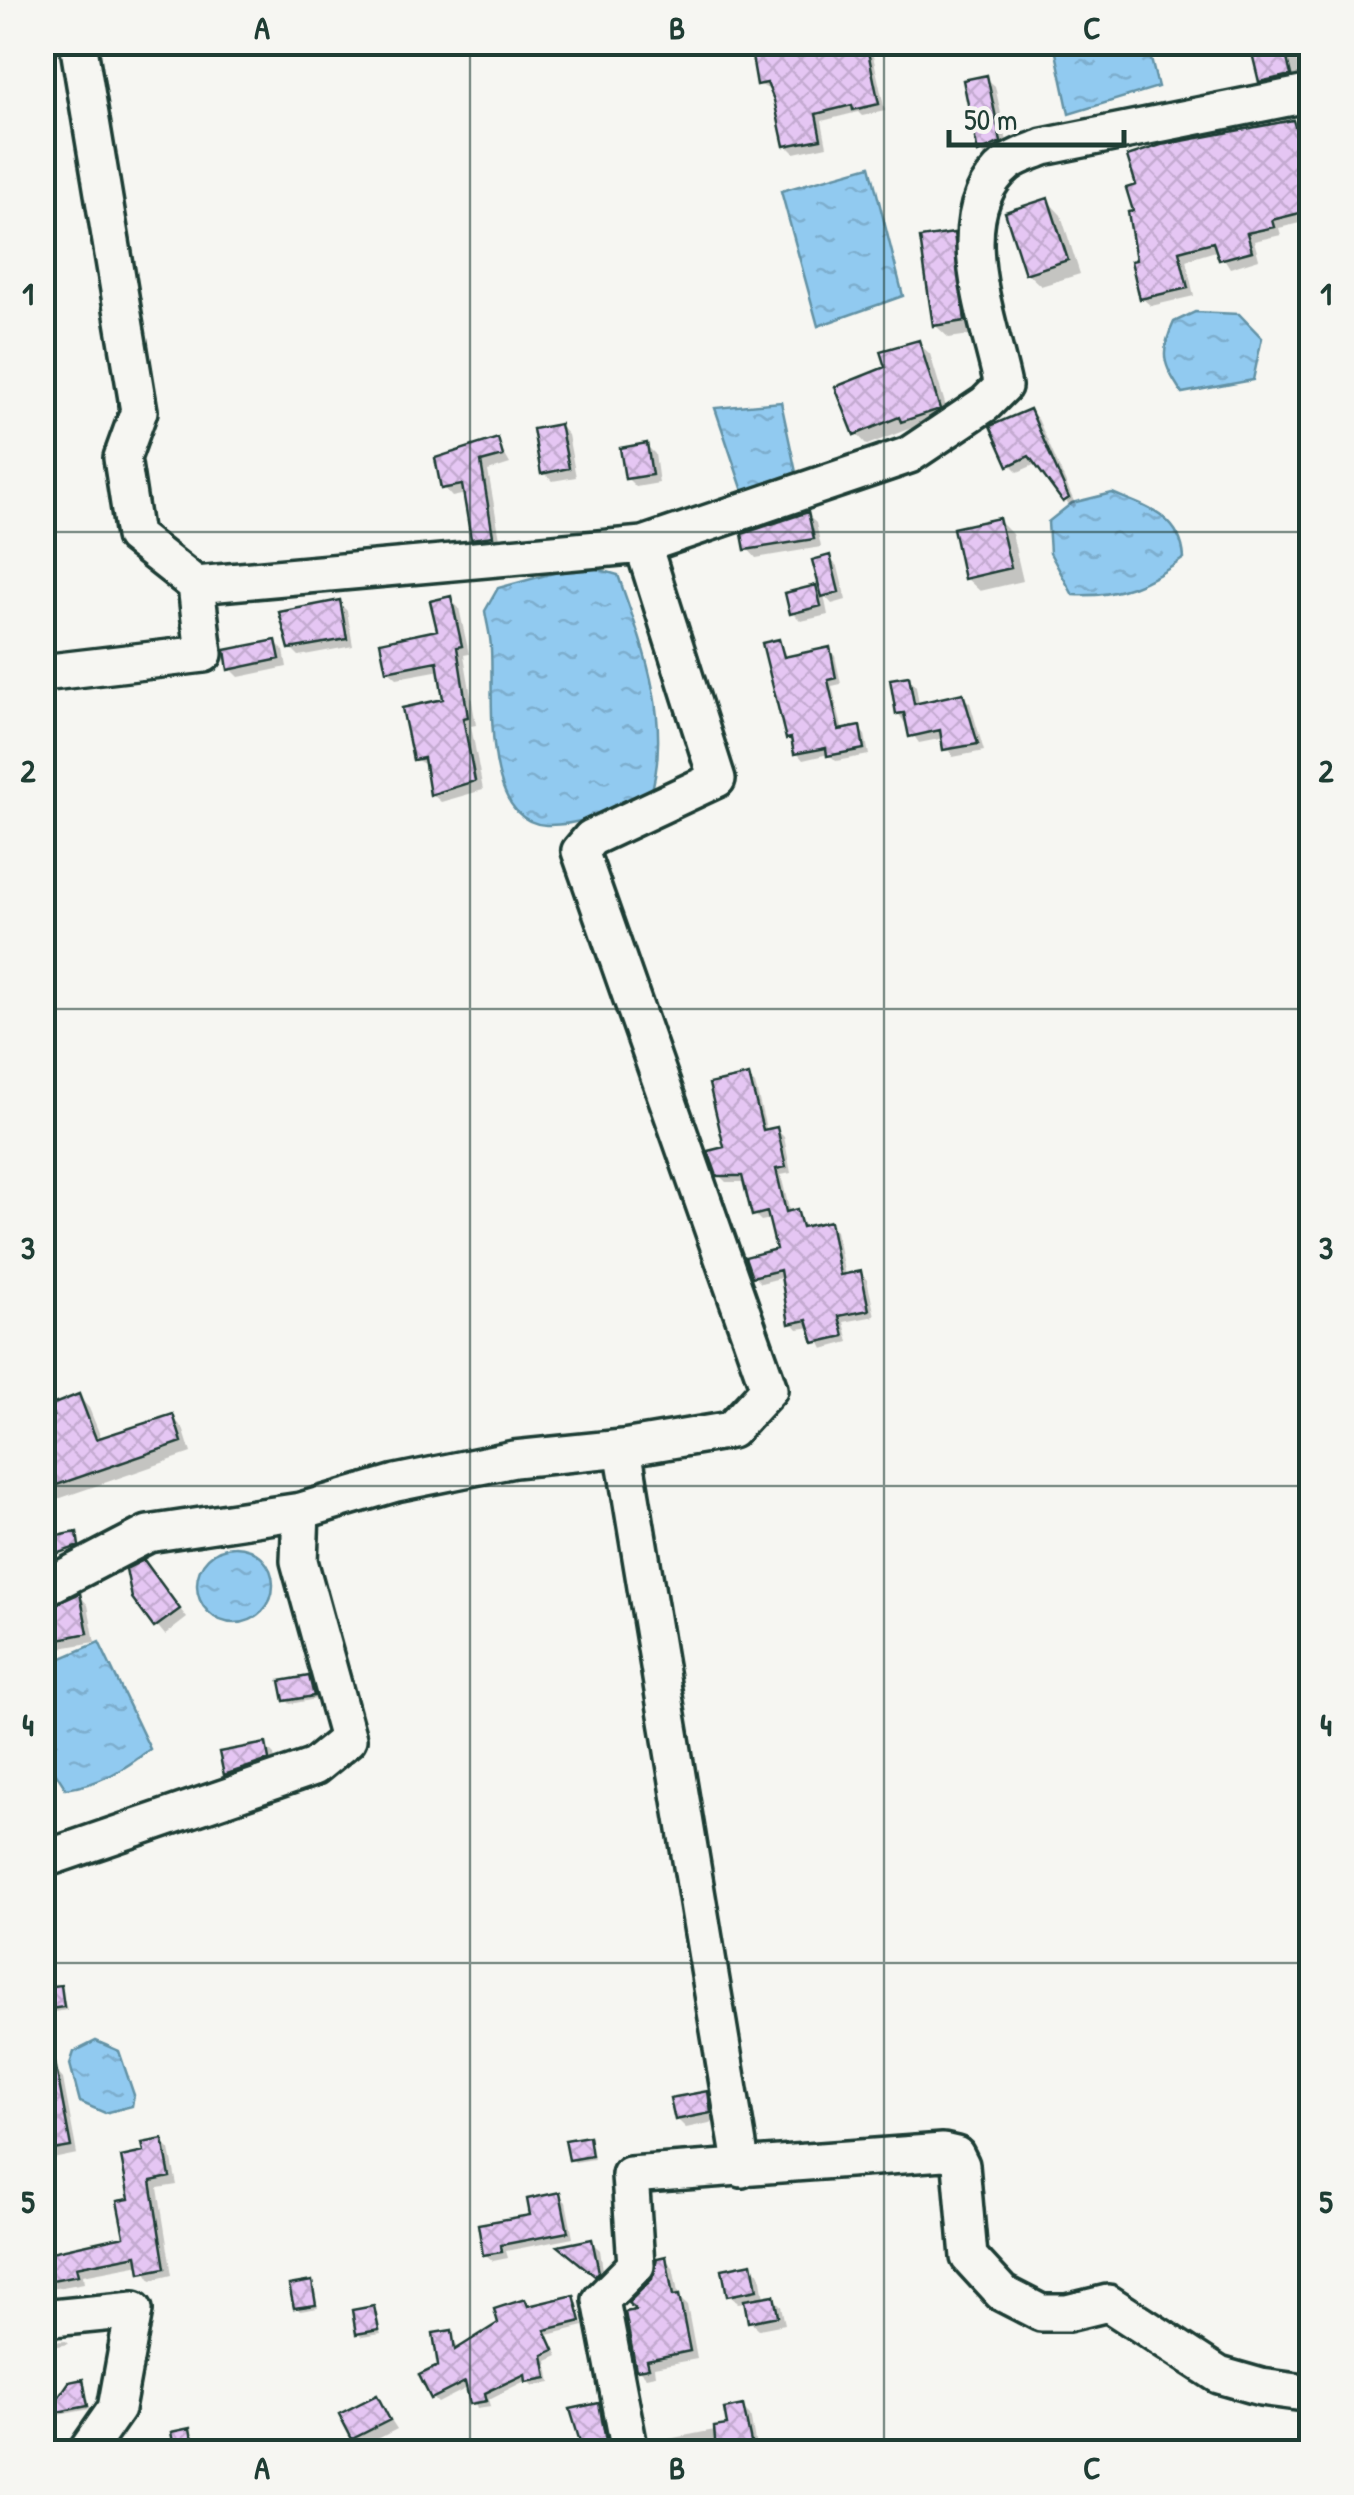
<svg xmlns="http://www.w3.org/2000/svg" width="1354" height="2495" font-family="'Patrick Hand',sans-serif">
<style>
.water{fill:url(#water-ripples);stroke:#6392a5;stroke-width:2.5}
.shadow{fill:#0003}
.building{fill:url(#building-cross-hatch);stroke:#1f3d34;stroke-width:2.5}
.lines{fill:none;stroke-linecap:round;stroke-linejoin:round}
.minor-casing{stroke:#1f3d34;stroke-width:42}
.minor{stroke:#f6f6f2;stroke-width:35}
.grid{fill:none;stroke:#1f3d34;stroke-width:2.5;stroke-opacity:0.55}
.neatline{fill:none;stroke:#1f3d34;stroke-width:4}
.grid-label{font-size:32px;text-anchor:middle;font-weight:bold;fill:#1f3d34}
</style>
<defs>
<pattern id="water-ripples" width="26" height="14" patternUnits="userSpaceOnUse" patternTransform="scale(2.5)"><rect width="26" height="14" fill="#91caf0"/><path d="M2 4q2-2 4 0t4 0M15 11q2-2 4 0t4 0" fill="none" stroke="#7daece"/></pattern>
<pattern id="building-cross-hatch" width="8" height="8" patternUnits="userSpaceOnUse" patternTransform="scale(2.5)"><rect width="8" height="8" fill="#e5c6f3"/><path d="M0 0l8 8M0 8l8-8" fill="none" stroke="#c4abd1"/></pattern>
</defs>
<rect width="100%" height="100%" fill="#f6f6f2"/>
<filter id="ink" filterUnits="userSpaceOnUse"><feTurbulence type="fractalNoise" baseFrequency=".01" numOctaves="2"/><feDisplacementMap in="SourceGraphic" scale="20" xChannelSelector="R" yChannelSelector="G"/><feConvolveMatrix kernelMatrix="1 2 1 2 8 2 1 2 1" color-interpolation-filters="sRGB"/></filter>
<g filter="url(#ink)">
<path class="water" d="M1054,43H1147L1158,87L1069,114Z
M870,166L903,296L818,326L781,191Z
M1195,312L1239,314L1262,338L1253,380L1182,393C1163,364 1159,354 1174,322Z
M781,402L797,477L747,503L715,408Z
M1112,493C1146,507 1181,516 1184,558C1151,583 1116,598 1073,595L1050,553L1048,522L1072,503Z
M583,565L618,575C643,646 673,722 650,797C618,809 581,826 546,825C480,822 494,692 491,649C491,637 487,624 485,611L498,588Z
M197 1585a38 38 0 1 1 76 0a38 38 0 1 1-76 0Z
M99,1642L150,1749C124,1770 100,1784 66,1789L43,1753V1666Z
M96,2041L119,2051L134,2095L132,2106L105,2113L80,2102L70,2064L74,2052Z"/>
<path class="shadow" d="M772,42H870L885,111L862,116L858,112L822,121L827,146L794,153L786,145L772,91L759,84L775,55Z
M1255,42H1293L1297,63L1312,59V81L1298,68L1301,83L1270,89L1262,81Z
M986,78L995,86L1009,151L989,160L981,152Z
M1292,122L1301,132L1312,130V220L1279,228L1281,235L1254,241L1259,259L1230,268L1219,250L1186,260L1194,296L1151,306L1142,298L1134,263Z
M1048,201L1061,215L1080,274L1041,286L1027,273Z
M954,236L967,249L977,334L949,338L935,325Z
M918,343L930,354L950,420L915,432L911,428L867,445L856,433L888,369Z
M1030,412L1038,419L1076,506L1072,508L1036,464L1018,472L1010,464Z
M560,426L568,435L576,477L552,481L544,473Z
M497,441L510,464L488,471L501,544L482,547L473,538L466,494L452,497L444,488Z
M647,446L655,454L659,483L636,487L627,478Z
M807,515L816,523L821,547L756,558L748,549Z
M998,520L1012,534L1023,581L980,591L966,578Z
M829,558L838,567L846,600L832,604L824,595L828,615L801,621L792,612L788,594L815,588L824,596L815,562Z
M450,599L459,608L469,654L464,655L476,725L471,726L483,790L441,802L432,794L428,766L415,759L446,701L441,670L397,678L388,670L440,632Z
M339,603L347,611L353,646L299,656L291,648Z
M778,641L788,659L829,650L835,656L841,684L832,686L843,732L859,729L865,735L869,755L836,761L829,754L803,760L797,753L788,738Z
M275,642L284,651L287,667L239,677L231,669Z
M908,678L916,686L919,705L962,696L970,703L984,751L953,757L944,738L919,743L898,713Z
M748,1077L755,1084L767,1132L777,1130L784,1137L791,1173L781,1175L790,1213L796,1212L806,1229L829,1224L836,1231L845,1276L861,1273L867,1280L875,1316L844,1322L849,1342L823,1349L812,1327L798,1329L792,1322L784,1277L761,1283L754,1276L779,1251L771,1219L761,1221L754,1214L746,1182H726L719,1175Z
M79,1397L89,1408L102,1440L172,1417L183,1428L191,1453L52,1501L42,1491V1421L56,1418Z
M152,1572L187,1618L165,1635L134,1597Z
M80,1596L88,1605L95,1642L60,1648L52,1640Z
M308,1679L316,1699L290,1704L287,1700Z
M265,1746L274,1755L276,1768L235,1783L226,1774Z
M60,1987L67,2010L48,2013L44,2009Z
M56,2071L63,2079L77,2154L48,2160L42,2155V2074Z
M707,2093L715,2102L719,2121L686,2128L677,2119Z
M588,2139L594,2159L575,2162L571,2158Z
M162,2142L170,2150L177,2185L158,2188L172,2275L151,2280L141,2264L83,2275L84,2283L46,2290L42,2257L127,2238L132,2201Z
M559,2195L566,2202L573,2238L506,2251L508,2258L493,2261L485,2254Z
M591,2242L600,2250L605,2283L570,2254Z
M665,2259L673,2267L679,2298L687,2305L697,2359L654,2367L655,2375L646,2377L638,2369L640,2312Z
M751,2266L760,2274L764,2299L773,2297L781,2306L785,2324L759,2329L750,2321L746,2302L738,2303L729,2295Z
M311,2283L318,2308L300,2311L296,2307Z
M574,2298L584,2326L548,2335L558,2356L547,2361L551,2383L534,2386L527,2380L489,2399L491,2406L477,2408L469,2387L438,2403L433,2398L451,2333L459,2351L525,2302L531,2308Z
M373,2308L381,2334L362,2337L358,2333Z
M66,2341L69,2344L53,2347L49,2342Z
M82,2382L90,2409L53,2416L50,2413Z
M377,2398L397,2429L362,2447L354,2438Z
M598,2406L604,2411L612,2452H581L573,2411Z
M743,2408L750,2415L757,2452H666L663,2440L730,2427Z
M189,2431L198,2440L200,2452H177L174,2434Z"/>
<path class="building" d="M775,42H866L879,104L853,110L852,105L816,114L821,139L784,146L774,100L767,83L757,85L752,56L777,52Z
M1283,42L1291,75L1259,82L1251,49Z
M987,75L1001,142L978,153L963,80Z
M1293,120L1312,182V210L1272,220L1274,227L1247,233L1252,251L1219,260L1213,242L1179,251L1188,288L1140,299L1131,261L1136,260L1128,212L1133,211L1126,188L1136,185L1127,156L1161,145Z
M1048,198L1068,260L1025,274L1005,212Z
M954,233L965,321L933,326L920,238Z
M919,340L940,409L901,422L899,417L854,435L835,387L885,367L880,351Z
M1030,409L1069,498L1063,502L1029,456L1008,466L990,426Z
M560,424L569,468L541,474L533,429Z
M498,438L503,456L481,462L493,536L471,539L462,485L441,489L435,458Z
M647,443L652,475L625,479L620,448Z
M808,512L814,539L745,550L742,534Z
M999,518L1011,568L964,579L953,528Z
M830,555L839,592L822,597L812,560Z
M816,585L821,606L790,614L785,593Z
M451,596L462,646L457,647L468,717L463,718L475,781L430,795L424,758L413,760L402,708L443,699L437,661L386,671L380,642L437,630L430,601Z
M340,600L347,639L289,649L279,612Z
M779,639L784,657L830,647L836,678L828,680L839,730L860,726L864,749L827,756L826,748L794,754L791,738L786,739L762,643Z
M276,640L280,659L228,670L225,650Z
M909,676L914,704L963,693L978,744L943,750L940,730L909,737L904,713L896,714L890,679Z
M749,1075L763,1130L777,1127L786,1167L776,1169L786,1212L797,1209L802,1227L830,1221L840,1275L861,1271L869,1310L839,1316L844,1336L814,1343L807,1320L789,1324L780,1270L752,1277L745,1257L776,1249L767,1212L752,1216L742,1176H717L708,1151L724,1147L709,1084Z
M79,1394L96,1439L173,1414L182,1442L42,1490V1418L53,1416L49,1406Z
M77,1532L79,1546L50,1556L47,1538Z
M144,1560L180,1609L154,1628L132,1598L126,1569Z
M80,1593L88,1633L49,1641L43,1610Z
M309,1676L314,1696L284,1701L280,1681Z
M266,1743L269,1760L224,1775L219,1752Z
M61,1985L64,2007L42,2010V1987Z
M52,2046L71,2147L42,2152V2047Z
M708,2091L711,2113L675,2120L670,2098Z
M589,2136L592,2156L569,2160L565,2140Z
M163,2139L170,2177L151,2181L165,2268L140,2273L137,2255L76,2267L78,2275L42,2282V2254L124,2236L117,2201L129,2199L121,2157L144,2152L142,2143Z
M560,2192L568,2232L501,2245L502,2252L483,2255L478,2224L530,2215L527,2199Z
M592,2239L599,2272L595,2276L558,2246Z
M666,2256L673,2296L679,2295L690,2351L647,2360L649,2368L636,2370L625,2312L636,2310L628,2303L652,2279L657,2258Z
M752,2263L757,2290L727,2296L722,2269Z
M312,2281L316,2305L294,2308L289,2285Z
M574,2295L581,2321L545,2330L554,2350L543,2355L547,2378L526,2382L525,2374L485,2393L487,2401L470,2404L465,2382L431,2399L419,2375L438,2366L433,2333L452,2330L455,2350L498,2323L494,2309L525,2299L528,2306Z
M774,2295L778,2316L748,2322L744,2300Z
M374,2306L379,2330L356,2334L352,2310Z
M83,2379L88,2406L47,2414L69,2382Z
M377,2395L390,2420L352,2439L339,2414Z
M599,2403L608,2452H583L570,2409Z
M743,2405L753,2452H716L714,2427L727,2425L724,2409Z
M190,2428L194,2452H175L171,2432Z"/>
<g class="lines">
<defs>
<path id="minor" d="M196,585L643,545L909,455L985,404L1003,386C990,321 945,214 1007,164C1016,156 1032,152 1043,147L1312,93
M42,673L204,654L196,585L134,536L122,458L139,411L78,42
M623,1448L742,2169
M42,1589L148,1534L301,1511L396,1483L514,1459L623,1448L731,1430L769,1389L580,851L591,838L717,779L643,545
M42,1860L314,1767L348,1739L299,1561L301,1511
M42,2319L134,2310L116,2409L86,2452
M630,2452L601,2300L636,2265L630,2175L943,2152L956,2155L961,2165L969,2257L1002,2293L1041,2313H1067L1108,2303L1219,2375L1261,2387L1312,2394"/>
</defs>
<use href="#minor" class="minor-casing"/>
<use href="#minor" class="minor"/>
</g>
</g>
<path class="grid" d="M470,42V2452M884,42V2452M42,532H1312M42,1009H1312M42,1486H1312M42,1963H1312"/>
<rect width="1354" height="2495" fill="none" stroke="#f6f6f2" stroke-width="110"/>
<path d="M949 130v15h175v-15" fill="none" stroke="#1f3d34" stroke-width="5"/>
<text x="964" y="130" font-size="30" fill="#1f3d34" stroke="#f6f6f2" stroke-width="8" paint-order="stroke">50 m</text>
<rect x="55" y="55" width="1244" height="2385" class="neatline"/>
<g class="grid-label">
<text x="262" y="39">A</text>
<text x="677" y="39">B</text>
<text x="1092" y="39">C</text>
<text x="28" y="305">1</text>
<text x="1326" y="305">1</text>
<text x="28" y="782">2</text>
<text x="1326" y="782">2</text>
<text x="28" y="1259">3</text>
<text x="1326" y="1259">3</text>
<text x="28" y="1736">4</text>
<text x="1326" y="1736">4</text>
<text x="28" y="2213">5</text>
<text x="1326" y="2213">5</text>
<text x="262" y="2479">A</text>
<text x="677" y="2479">B</text>
<text x="1092" y="2479">C</text>
</g>
</svg>
